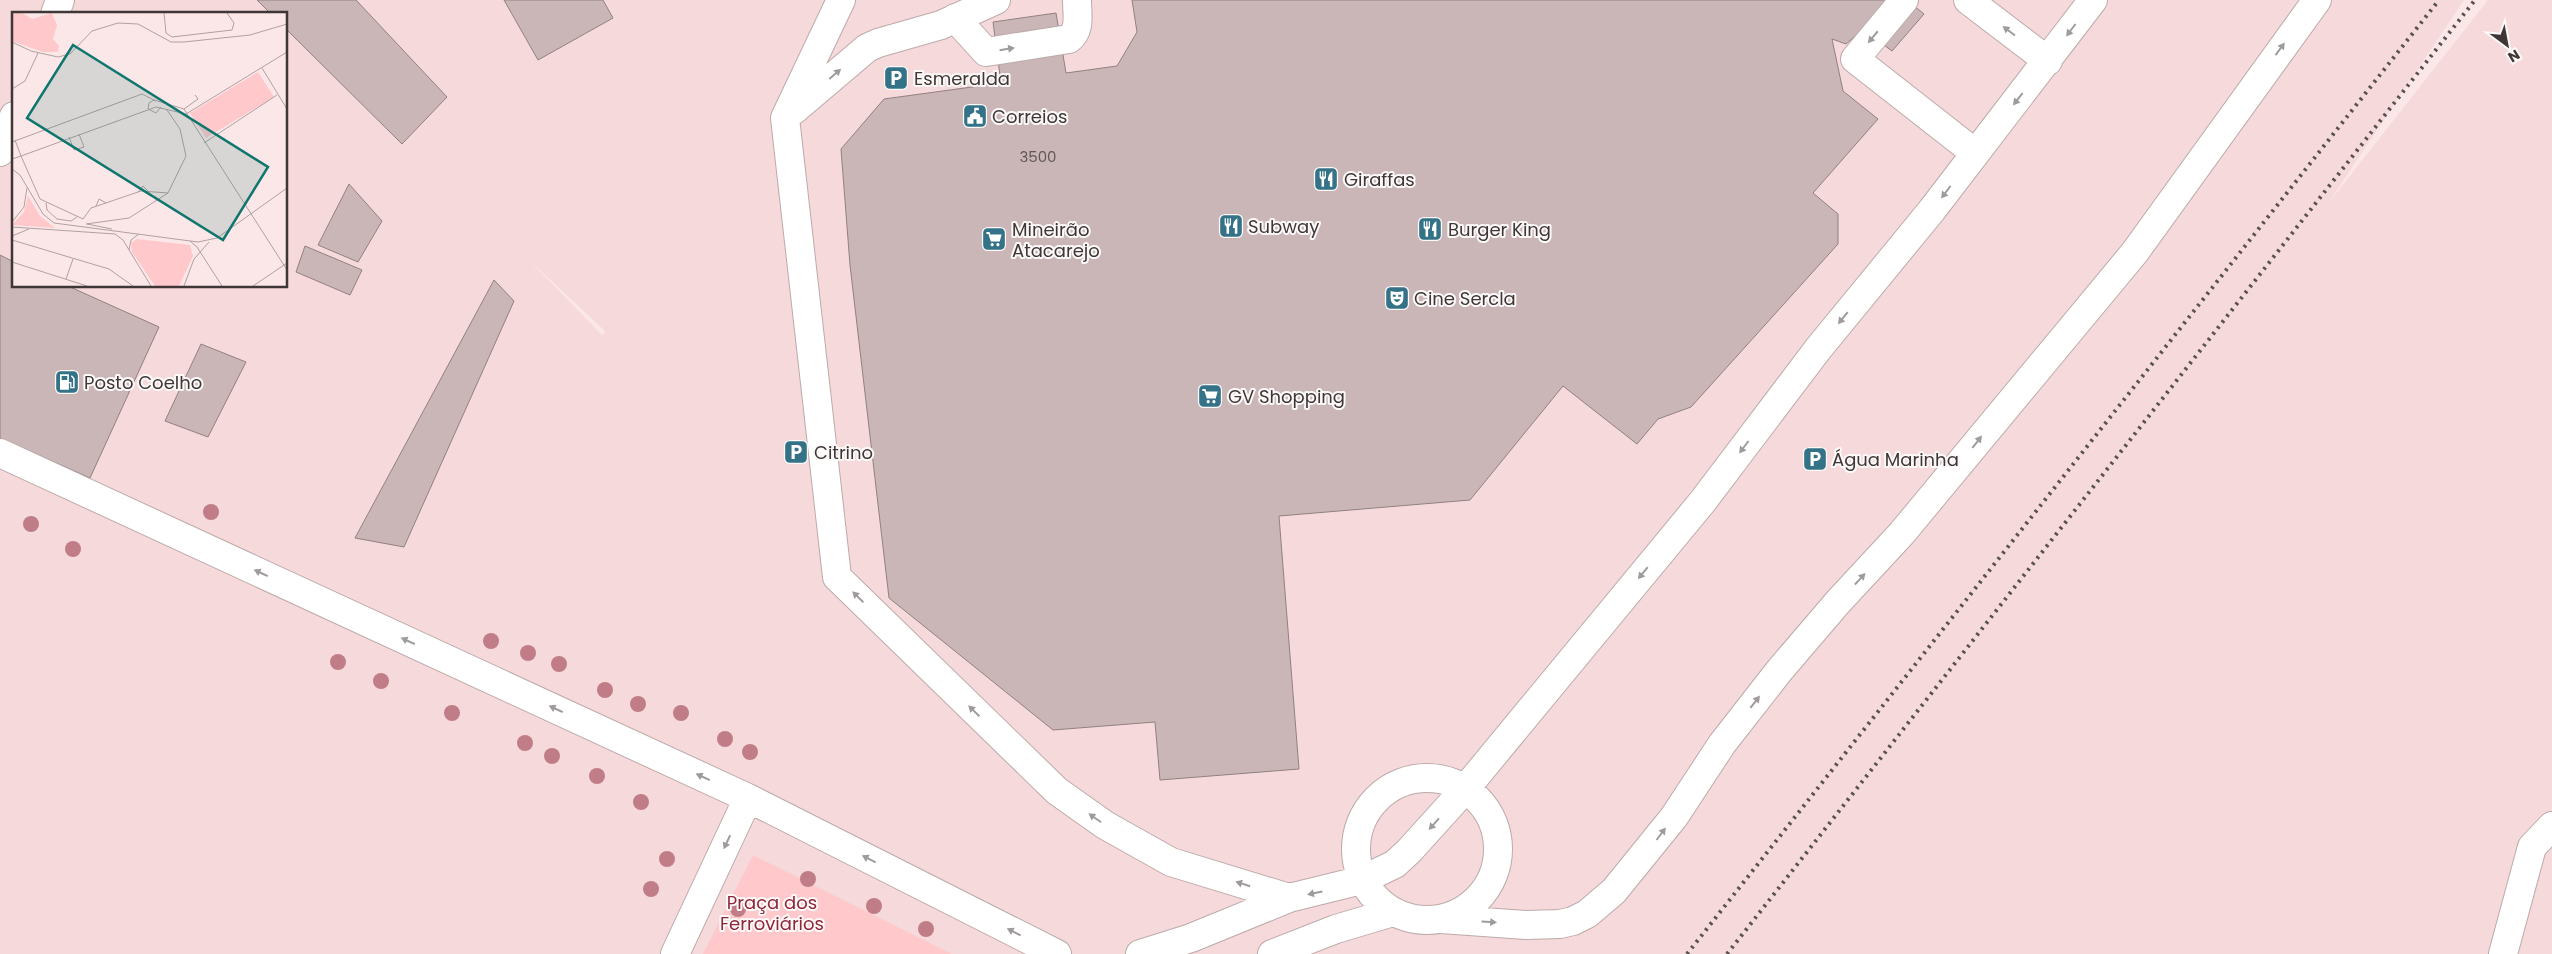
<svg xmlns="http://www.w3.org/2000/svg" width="2552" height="954" font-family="Poppins,sans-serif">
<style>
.built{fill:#f6d9da;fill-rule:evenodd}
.green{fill:#ffc8cb}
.building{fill:#cab6b7;stroke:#928081}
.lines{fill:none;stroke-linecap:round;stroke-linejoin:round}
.minor-casing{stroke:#bdaaaa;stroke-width:30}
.major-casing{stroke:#bdaaaa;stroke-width:30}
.minor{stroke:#fff;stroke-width:28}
.major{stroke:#fff;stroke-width:28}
.rail{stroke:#5a5050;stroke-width:4;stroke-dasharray:2.5 5;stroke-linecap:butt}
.tree{fill:#c07d88}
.oneway{fill:#9f9b9b}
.labels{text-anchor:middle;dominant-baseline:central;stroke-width:4;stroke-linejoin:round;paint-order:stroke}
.number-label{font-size:15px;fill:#625757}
.poi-label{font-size:18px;fill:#3f3737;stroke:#fdf9f9;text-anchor:start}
.park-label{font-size:18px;fill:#8e273a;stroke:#fdf9f9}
.inset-road{fill:none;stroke:#b0a1a1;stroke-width:1}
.view{fill:#0f766e;fill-opacity:0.15;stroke:#0f766e;stroke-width:2.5}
.inset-edge{fill:none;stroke:#3f3737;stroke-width:2.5}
</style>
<rect width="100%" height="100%" fill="#fce7e8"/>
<path class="built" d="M0,0H2464L2327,205L2488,0H2552V954H0ZM14,14H286V286H14ZM528,259L605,331L603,335H602Z"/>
<path class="green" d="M753,855L952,954H703Z"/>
<path class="building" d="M257,0H356L447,97L402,144L286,29V14H271Z
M504,0H603L613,18L538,60Z
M1132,0H1907L1924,14L1892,51L1863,29L1846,44L1832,39L1843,91L1878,119L1813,193L1838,214V244L1691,407L1658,419L1637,444L1563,386L1470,500L1279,516L1299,769L1160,780L1155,722L1053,730L889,598L850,265L841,149L884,99L1001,83L993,22L1056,13L1066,73L1117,66L1137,32Z
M349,184L382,221L358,262L318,245Z
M305,246L362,270L350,295L296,272Z
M0,255L14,262V286H68L159,327L90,478L0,438Z
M494,280L514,301L404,547L355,538Z
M201,344L246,362L208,437L165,421Z"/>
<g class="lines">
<defs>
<path id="minor" d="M841,0L785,118L837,577L1057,791L1105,825L1171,862L1289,898
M1904,0L1855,59L1975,153
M1968,0L2048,61
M955,18L986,52L1069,39C1081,30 1077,14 1077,0
M794,110L867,48L878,43L941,25L996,0
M0,453L748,798L1057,954
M1356 849a71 71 0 1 1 142 0a71 71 0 1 1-142 0Z
M1441,919L1526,925L1560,924L1573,921L1587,914L1614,891L1674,817L1722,744L1779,671L1838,602L1902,533L2135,252L2317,0
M675,954L748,798
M1140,954L1191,938L1289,898L1362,880L1395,864L1409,851L1466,788L1703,501L1818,349L1932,210L2093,0
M1272,954L1336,929L1393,912
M2503,954L2532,847L2552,826"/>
<path id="major" d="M55,14L60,0
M0,152L14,116"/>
</defs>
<use href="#minor" class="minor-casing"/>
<use href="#major" class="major-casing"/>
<use href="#minor" class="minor"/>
<use href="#major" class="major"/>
<path class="rail" d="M1687,954L2439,0
M1727,954L2475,0"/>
</g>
<g class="tree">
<circle cx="211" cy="512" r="8"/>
<circle cx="31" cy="524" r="8"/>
<circle cx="73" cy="549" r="8"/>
<circle cx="491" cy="641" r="8"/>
<circle cx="528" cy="653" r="8"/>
<circle cx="338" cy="662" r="8"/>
<circle cx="559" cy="664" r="8"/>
<circle cx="381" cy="681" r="8"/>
<circle cx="605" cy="690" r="8"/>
<circle cx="638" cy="704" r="8"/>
<circle cx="452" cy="713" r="8"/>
<circle cx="681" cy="713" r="8"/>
<circle cx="725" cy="739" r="8"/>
<circle cx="525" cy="743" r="8"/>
<circle cx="750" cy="752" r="8"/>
<circle cx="552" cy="756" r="8"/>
<circle cx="597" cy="776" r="8"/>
<circle cx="641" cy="802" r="8"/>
<circle cx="667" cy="859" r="8"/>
<circle cx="808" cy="879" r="8"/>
<circle cx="651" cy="889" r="8"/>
<circle cx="874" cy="906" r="8"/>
<circle cx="738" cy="909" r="8"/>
<circle cx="926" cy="929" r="8"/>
</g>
<defs><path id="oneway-solid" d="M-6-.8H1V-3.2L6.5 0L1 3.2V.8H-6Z" transform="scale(1.25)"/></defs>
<g class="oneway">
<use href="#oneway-solid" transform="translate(2071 30) rotate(127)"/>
<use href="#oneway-solid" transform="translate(2009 31) rotate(-143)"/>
<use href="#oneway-solid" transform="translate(1873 37) rotate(130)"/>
<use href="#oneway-solid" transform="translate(1007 49) rotate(-9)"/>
<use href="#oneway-solid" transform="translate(2280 49) rotate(-54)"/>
<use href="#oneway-solid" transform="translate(835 74) rotate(-41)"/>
<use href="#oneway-solid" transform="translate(2018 99) rotate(128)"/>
<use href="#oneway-solid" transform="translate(1946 192) rotate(127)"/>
<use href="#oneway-solid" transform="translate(1843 318) rotate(129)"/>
<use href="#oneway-solid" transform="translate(1977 442) rotate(-52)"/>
<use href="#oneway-solid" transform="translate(1744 447) rotate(127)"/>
<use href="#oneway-solid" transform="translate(261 573) rotate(-155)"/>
<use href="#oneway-solid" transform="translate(1643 573) rotate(129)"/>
<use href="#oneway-solid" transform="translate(1860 579) rotate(-47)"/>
<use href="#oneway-solid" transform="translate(858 597) rotate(-136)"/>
<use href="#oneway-solid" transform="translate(408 641) rotate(-155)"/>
<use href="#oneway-solid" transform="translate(1755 702) rotate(-52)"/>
<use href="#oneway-solid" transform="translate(556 709) rotate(-155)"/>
<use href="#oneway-solid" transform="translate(974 711) rotate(-136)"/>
<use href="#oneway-solid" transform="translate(703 777) rotate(-155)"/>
<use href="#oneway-solid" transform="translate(1095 818) rotate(-145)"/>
<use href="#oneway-solid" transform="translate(1434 824) rotate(132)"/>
<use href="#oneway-solid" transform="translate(1661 834) rotate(-53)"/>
<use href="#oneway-solid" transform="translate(727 842) rotate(115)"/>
<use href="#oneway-solid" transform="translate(869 859) rotate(-153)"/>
<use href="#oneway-solid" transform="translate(1243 884) rotate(-163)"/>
<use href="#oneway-solid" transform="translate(1315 893) rotate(168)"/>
<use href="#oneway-solid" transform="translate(1489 922) rotate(4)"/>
<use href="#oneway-solid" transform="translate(1014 932) rotate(-153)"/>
</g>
<defs>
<symbol id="parking-square" viewBox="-11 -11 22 22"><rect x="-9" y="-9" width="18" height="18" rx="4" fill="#347288" stroke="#fdf9f9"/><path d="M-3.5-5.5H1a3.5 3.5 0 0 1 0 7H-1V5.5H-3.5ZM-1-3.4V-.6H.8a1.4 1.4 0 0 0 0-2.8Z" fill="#fff"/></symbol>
<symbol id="civic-square" viewBox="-11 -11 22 22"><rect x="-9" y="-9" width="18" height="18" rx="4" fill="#347288" stroke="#fdf9f9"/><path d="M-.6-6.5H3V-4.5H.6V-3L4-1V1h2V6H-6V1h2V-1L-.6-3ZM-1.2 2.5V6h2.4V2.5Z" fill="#fff"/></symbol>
<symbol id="restaurant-square" viewBox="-11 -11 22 22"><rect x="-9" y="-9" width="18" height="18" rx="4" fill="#347288" stroke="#fdf9f9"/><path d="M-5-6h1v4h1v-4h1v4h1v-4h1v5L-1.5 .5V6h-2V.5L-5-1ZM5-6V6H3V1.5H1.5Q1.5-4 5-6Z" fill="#fff"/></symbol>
<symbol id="supermarket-square" viewBox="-11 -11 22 22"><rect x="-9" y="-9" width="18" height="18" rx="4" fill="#347288" stroke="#fdf9f9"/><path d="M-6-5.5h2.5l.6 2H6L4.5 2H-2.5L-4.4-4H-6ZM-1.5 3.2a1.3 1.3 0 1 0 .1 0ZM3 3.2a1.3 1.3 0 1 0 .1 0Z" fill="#fff"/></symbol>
<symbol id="theatre-square" viewBox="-11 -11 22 22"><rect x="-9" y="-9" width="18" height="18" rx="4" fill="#347288" stroke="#fdf9f9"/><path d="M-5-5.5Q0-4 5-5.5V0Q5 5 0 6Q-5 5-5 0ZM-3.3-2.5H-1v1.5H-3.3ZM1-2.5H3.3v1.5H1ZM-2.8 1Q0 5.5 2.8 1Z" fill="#fff"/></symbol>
<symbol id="fuel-square" viewBox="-11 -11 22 22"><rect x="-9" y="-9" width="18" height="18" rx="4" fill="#347288" stroke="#fdf9f9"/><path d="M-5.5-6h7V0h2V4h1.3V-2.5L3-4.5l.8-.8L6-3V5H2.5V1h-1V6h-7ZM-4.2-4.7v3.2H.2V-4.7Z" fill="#fff"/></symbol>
</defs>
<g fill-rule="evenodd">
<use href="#parking-square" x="882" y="64" width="28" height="28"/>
<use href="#civic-square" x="961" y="102" width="28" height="28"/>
<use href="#restaurant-square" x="1312" y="165" width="28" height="28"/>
<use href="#restaurant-square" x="1217" y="212" width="28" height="28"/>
<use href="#restaurant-square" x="1416" y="215" width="28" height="28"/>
<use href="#supermarket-square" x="980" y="225" width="28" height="28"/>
<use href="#theatre-square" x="1383" y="284" width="28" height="28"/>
<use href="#fuel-square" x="53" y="368" width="28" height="28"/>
<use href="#supermarket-square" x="1196" y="382" width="28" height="28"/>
<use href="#parking-square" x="782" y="438" width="28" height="28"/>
<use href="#parking-square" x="1801" y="445" width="28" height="28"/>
</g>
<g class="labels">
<g class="number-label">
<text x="1038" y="156">3500</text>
</g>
<g class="poi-label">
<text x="914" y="78">Esmeralda</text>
<text x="992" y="116">Correios</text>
<text x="1344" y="179">Giraffas</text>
<text x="1248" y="226">Subway</text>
<text x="1012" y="229">Mineirão<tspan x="1012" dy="21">Atacarejo</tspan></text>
<text x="1448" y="229">Burger King</text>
<text x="1414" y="298">Cine Sercla</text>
<text x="84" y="382">Posto Coelho</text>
<text x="1228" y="396">GV Shopping</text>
<text x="814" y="452">Citrino</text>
<text x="1832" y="459">Água Marinha</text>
</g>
<g class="park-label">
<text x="772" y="902">Praça dos<tspan x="772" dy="21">Ferroviários</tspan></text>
</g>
</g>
<g transform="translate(12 12)">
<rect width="275" height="275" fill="#fce7e8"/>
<path d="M0,1H10L20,7L40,1L45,13L41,27L47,34L46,40H31L0,29ZM246,60L262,85L194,126L178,101ZM16,184L28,204L43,216L0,213L12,200ZM125,227L178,233L181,244L167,274H143L120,240L119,231Z" fill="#ffc8cb"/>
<path class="inset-road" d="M152,1L154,21L160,25L220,18L222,11L215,1M0,30L19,39L46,45L58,42L80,19L106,11L126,12L159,30H172L238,23L275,12M250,56L275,97M0,77L13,69L26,41M136,97L137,91L142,88L172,97M136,97L144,101L149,95M172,97L275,258M172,97L186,87L183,83M174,102L275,40M57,125L62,138L72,135L67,122M0,130L130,82L144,89M192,131L265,83M0,147L9,144L3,128M0,157L8,163L31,202L42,211L186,230L205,226L275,176M126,180L131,174L138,181M156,181L129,179L79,196L71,207L28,187L9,144L144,95L174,102M34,191L35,198L45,207L59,209L65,205M84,194L87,187L94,191M0,210L12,195L15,176M74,212L117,206L156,181L174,144L168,117L155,98M75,212L100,217M0,215L103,222L111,228L139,274M0,224L17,217M0,228L97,257L121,274M178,229L185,235L210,274M117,238L119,228L127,222M0,250L75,274M54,267L61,247M172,274L182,247L197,230M241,274L275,251"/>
<path class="view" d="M61,33L256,155L211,228L15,106Z"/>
<rect width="275" height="275" class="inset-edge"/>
</g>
<g transform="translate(2507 45) rotate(148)" stroke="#fdf9f9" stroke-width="4" paint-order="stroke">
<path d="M0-4L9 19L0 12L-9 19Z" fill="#3f3737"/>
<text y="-8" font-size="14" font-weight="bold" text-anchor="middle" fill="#3f3737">N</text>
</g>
</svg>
